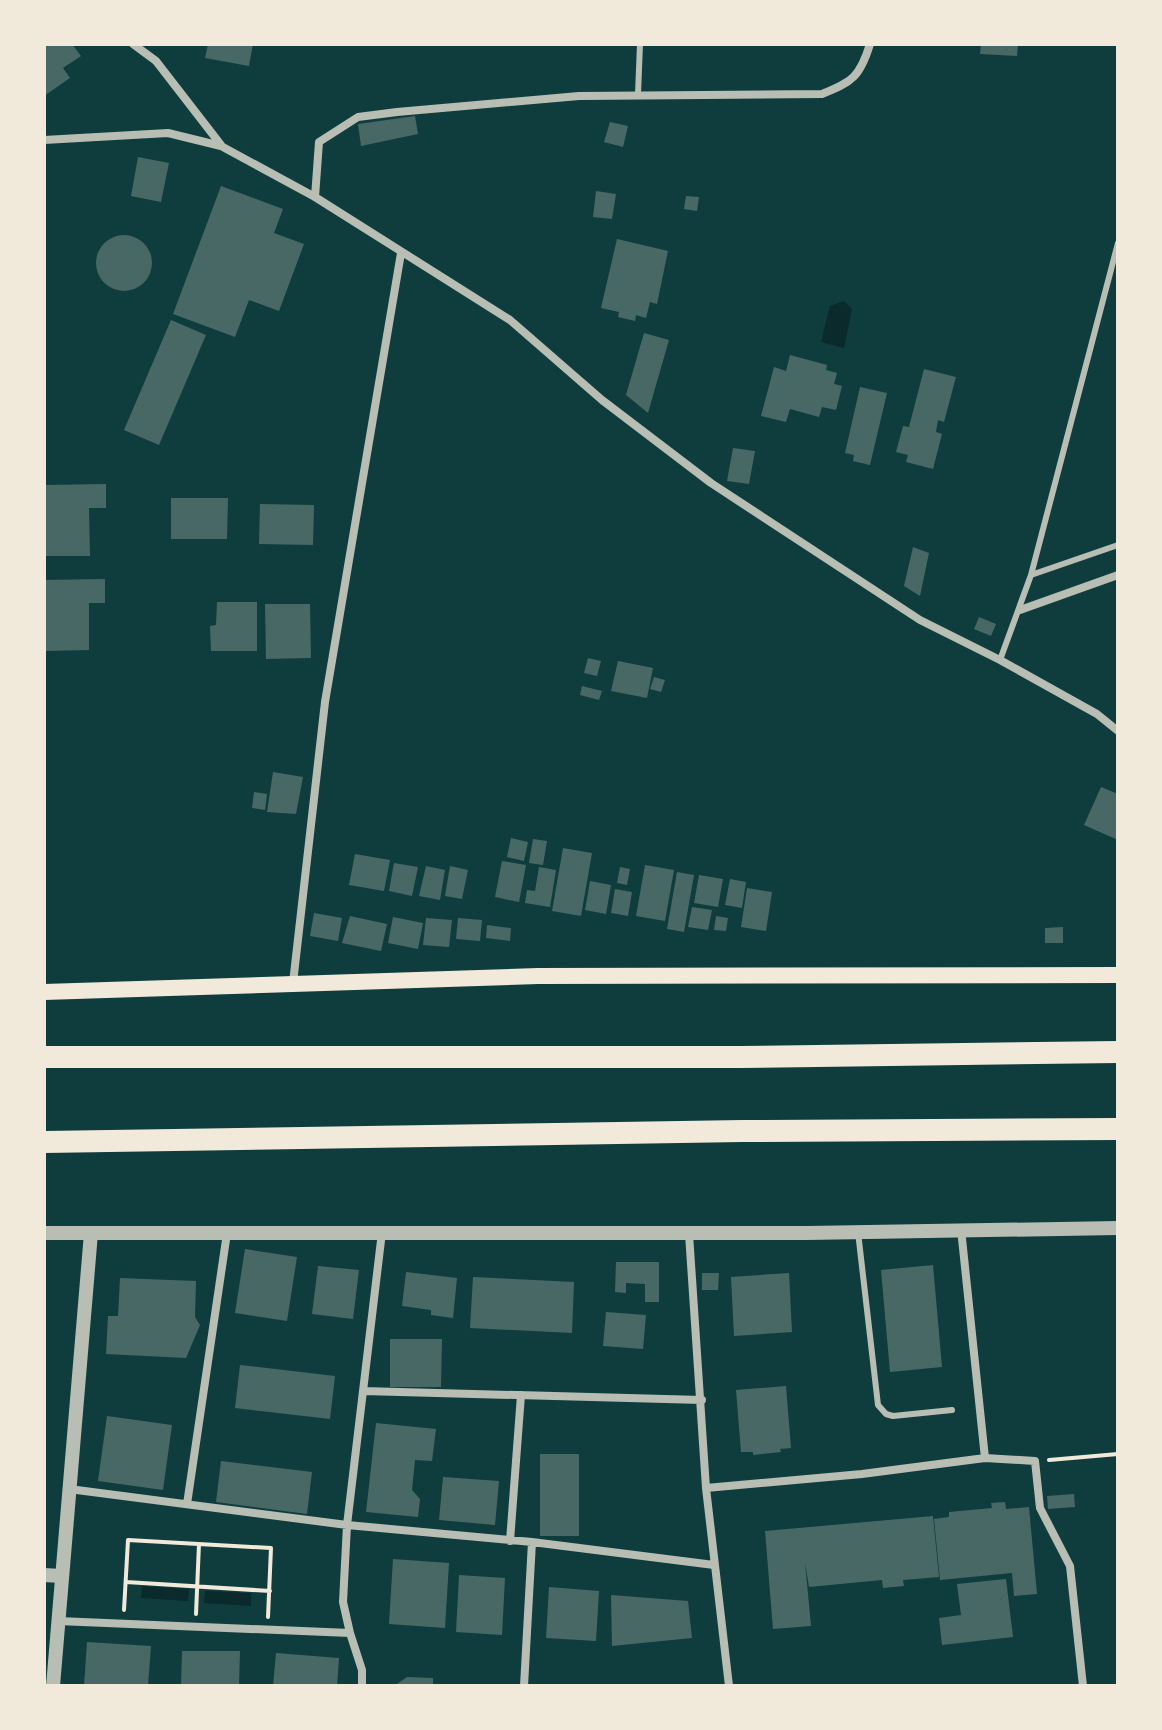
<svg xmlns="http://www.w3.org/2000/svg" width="1162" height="1730" font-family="Helvetica,sans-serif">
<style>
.water{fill:#0a2a2b}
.building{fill:#486865}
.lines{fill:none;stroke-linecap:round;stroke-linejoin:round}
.path{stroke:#f1e9da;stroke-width:4}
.service{stroke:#b8beb3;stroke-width:6}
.minor{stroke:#b8beb3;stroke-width:8}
.tertiary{stroke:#b8beb3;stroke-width:14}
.secondary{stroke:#f1e9da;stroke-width:16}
.motorway{stroke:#f1e9da;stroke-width:22}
</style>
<rect width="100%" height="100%" fill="#0f3d3e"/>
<path class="water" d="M844,301L852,309L844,348L821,342L830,306Z
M142,1586L189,1589L188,1601L141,1598Z
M205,1591L251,1593V1606L204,1603Z"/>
<path class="building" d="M44,44H72L81,56L63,68L70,78L44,96Z
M208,44H253L249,66L205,58Z
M981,44H1018L1017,56L980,54Z
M415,116L418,134L361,146L358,124Z
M610,122L628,126L623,147L604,142Z
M138,157L169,163L161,202L131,196Z
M221,186L283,209L274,233L304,244L279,311L249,300L235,337L173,314Z
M596,191L616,194L612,219L593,217Z
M686,196L699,197L697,211L684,209Z
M96 263a28 28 0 1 1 56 0a28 28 0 1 1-56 0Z
M617,239L668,251L657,304L650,302L646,318L636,315L635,321L618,317L619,312L601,308Z
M171,320L206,335L159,445L124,430Z
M644,333L669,340L648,413L626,395Z
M790,355L827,365L826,370L837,373L834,384L842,386L836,410L822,407L819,417L790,409L786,422L761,416L774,367L786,371Z
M924,369L956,377L944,422L938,420L936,432L942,434L933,469L906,462L908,455L896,452L903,426L909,427Z
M860,387L887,393L870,465L853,461L854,455L845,453Z
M733,448L755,451L749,484L727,481Z
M106,484V508H89L90,556H44V485Z
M171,498H228L227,539H171Z
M260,504L314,505L313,545L259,544Z
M913,547L929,553L920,596L904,586Z
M105,579V603H89V650L44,651V580Z
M217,602H257V651H211L210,626L216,625Z
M265,604H310L311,658L266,659Z
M979,617L996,624L991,636L974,629Z
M588,658L601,661L597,676L584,673Z
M618,661L653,668L647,698L611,691Z
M654,677L665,680L661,692L650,689Z
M582,686L602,691L599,700L580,695Z
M273,772L303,777L296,814L267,812Z
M1101,787L1118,794V840L1084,825Z
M254,792L267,794L265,810L252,808Z
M511,838L528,842L524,861L507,857Z
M533,839L547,841L543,865L529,863Z
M563,848L592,853L581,916L552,911Z
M355,854L390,860L384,891L349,885Z
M502,861L526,865L519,902L495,897Z
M394,863L418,867L412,896L389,891Z
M645,865L674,870L665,921L636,916Z
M426,866L445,870L440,900L419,896Z
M450,866L468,870L462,899L445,896Z
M539,867L556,870L550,907L525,903L527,890L535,891Z
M620,867L630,869L627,885L617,883Z
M677,872L694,875L684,932L667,929Z
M699,875L723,879L718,907L694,903Z
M730,879L746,882L742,908L725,905Z
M590,881L611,885L606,914L585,910Z
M747,888L772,892L766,931L741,927Z
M615,889L632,892L628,916L611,913Z
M692,907L712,910L708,930L688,927Z
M314,913L342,918L338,941L310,936Z
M350,916L387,924L381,951L342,943Z
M716,916L728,918L726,931L714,930Z
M393,917L423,923L418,949L388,943Z
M426,918L452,920L449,947L423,945Z
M458,918L482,920L480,941L456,939Z
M487,925L511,928L510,941L486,938Z
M1063,927V943H1045V928Z
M245,1249L297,1257L287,1321L235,1313Z
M616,1262H659V1302H645V1284L626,1283V1293L615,1292Z
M933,1265L942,1367L890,1372L881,1270Z
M318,1266L359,1270L353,1319L312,1314Z
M406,1272L457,1278L453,1318L431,1315V1310L402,1306Z
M702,1273H719L718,1290H702Z
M789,1273L792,1332L734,1336L731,1277Z
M473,1277L574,1282L572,1333L470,1328Z
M120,1278L196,1281L195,1317L200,1325L186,1358L106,1354L108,1316H118Z
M606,1312L646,1315L643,1349L603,1346Z
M390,1339H442L441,1387H390Z
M240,1365L335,1376L330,1419L235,1408Z
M786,1386L791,1448L780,1449L781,1452L753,1455V1452H741L736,1390Z
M107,1416L172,1425L163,1490L98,1481Z
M376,1423L436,1429L432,1461L415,1460L412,1490L420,1499L418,1517L366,1512Z
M540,1454H579V1536H540Z
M221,1461L312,1472L307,1514L216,1502Z
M443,1477L499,1481L495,1525L439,1520Z
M1074,1494L1075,1507L1048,1509L1047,1496Z
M1005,1502L1006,1509L1029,1507L1037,1594L1014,1596L1012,1573L940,1580L934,1519L949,1517V1512L992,1508L991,1503Z
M933,1516L939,1577L903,1580L904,1586L883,1588L882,1580L809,1587L805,1562L811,1626L773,1629L765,1531Z
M393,1559L449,1563L445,1628L389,1624Z
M459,1575L505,1578L502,1635L456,1632Z
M1006,1579L1013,1637L942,1645L939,1618L961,1615L957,1584Z
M549,1587L599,1591L596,1641L546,1638Z
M611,1595L688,1601L692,1638L612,1646Z
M87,1642L151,1646L148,1686H84Z
M182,1651H240L239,1686H181Z
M276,1653L339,1658L337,1686H273Z
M407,1677L433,1678V1686H394Z"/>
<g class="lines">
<path class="path" d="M1049,1460L1118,1454
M126,1582L270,1591
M124,1610L128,1540L271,1548L268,1617
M196,1614L199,1544"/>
<path class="service" d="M638,94L640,44
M1031,575L1118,545
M1000,660L1031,575L1118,243
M858,1232L878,1405L886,1414L893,1416L952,1410"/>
<path class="minor" d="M133,44L156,61L221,145
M44,140L168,133L221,146L315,197L510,320L602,400L711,483L920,620L1000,660L1097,714L1118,731
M315,197L319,142L358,117L397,112L579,96L822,94C852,82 860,77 870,44
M1020,610L1118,575
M293,983L325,702L401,253
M961,1229L985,1458
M689,1234L706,1488L729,1686
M363,1391L702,1400
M706,1488L862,1474L985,1458L1035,1461L1040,1508L1070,1566L1083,1686
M69,1489L347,1525L532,1542L714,1565
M187,1504L227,1233
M510,1541L521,1395
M58,1621L350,1633L362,1670V1686
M350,1633L343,1602L347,1525L382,1232
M524,1686L532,1542"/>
<path class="tertiary" d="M44,1233H807L1118,1228
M44,1575L61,1576
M53,1686L91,1233"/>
<path class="secondary" d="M44,992L538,976L1118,975"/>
<path class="motorway" d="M44,1057H740L1118,1052
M44,1142L743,1131L1118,1129"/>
</g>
<rect width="1162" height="1730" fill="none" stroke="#f1e9da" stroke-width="92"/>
</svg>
